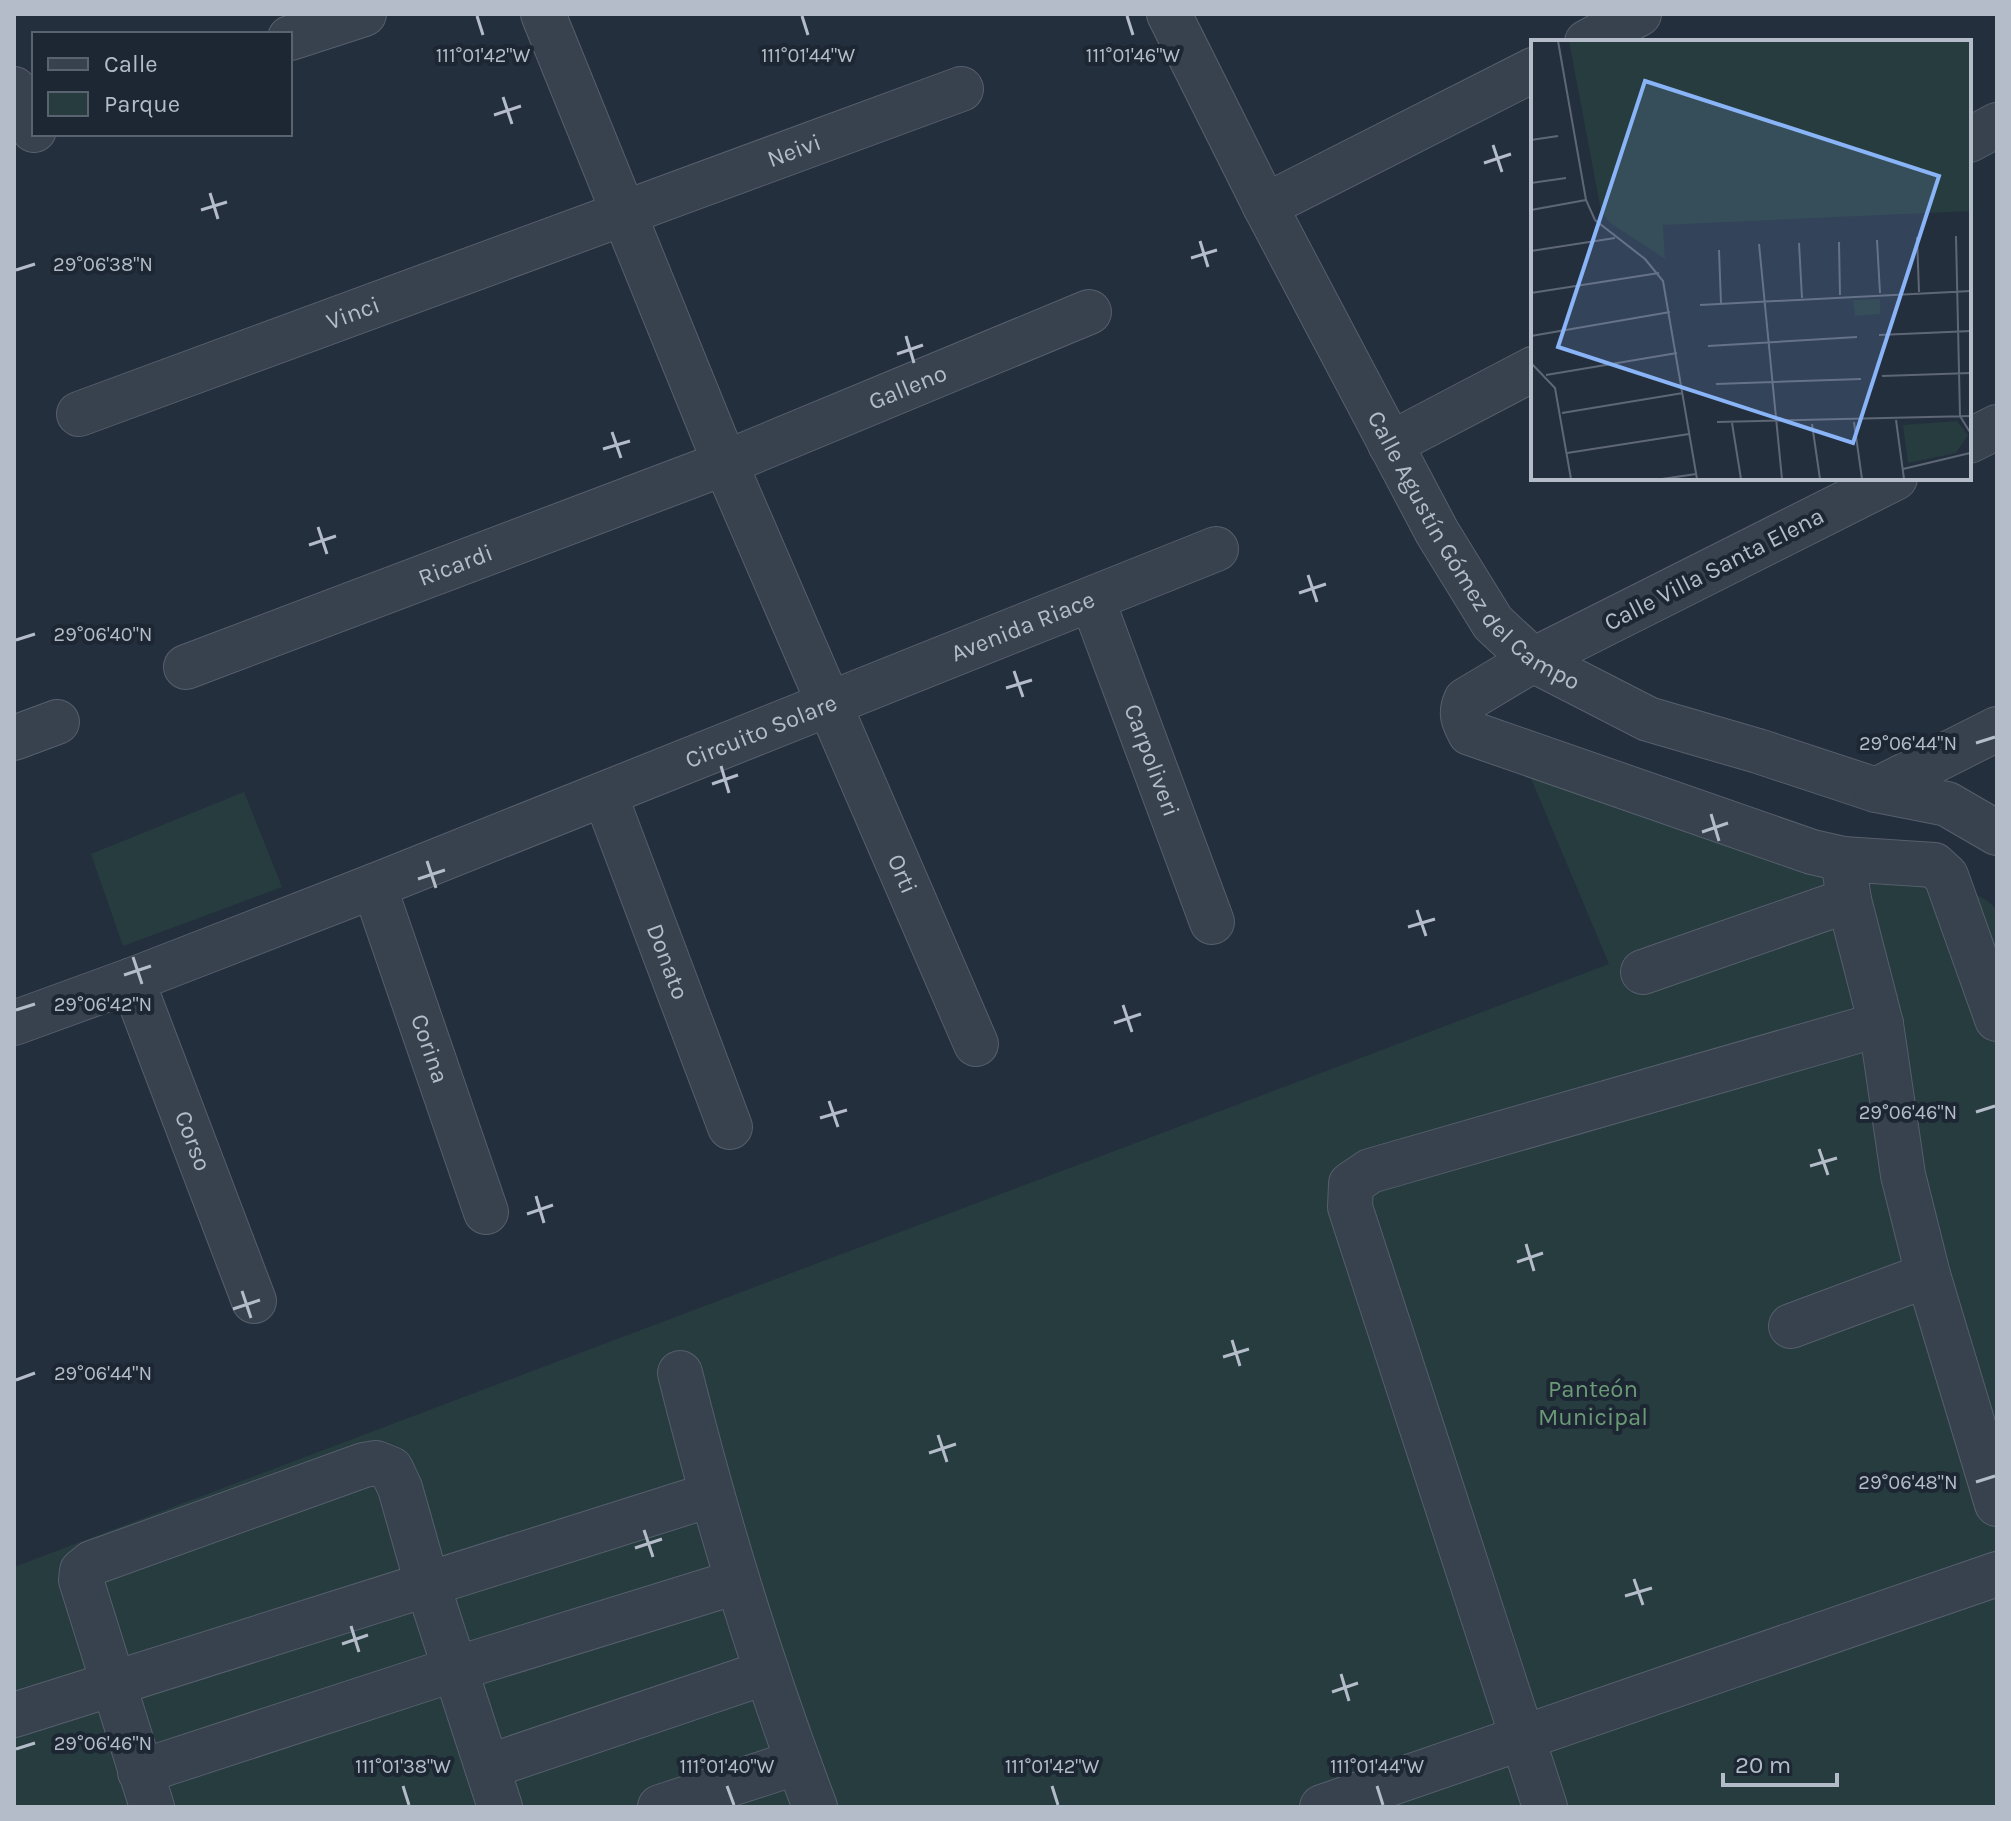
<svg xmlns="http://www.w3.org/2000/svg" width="2011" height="1821" font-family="Karla,sans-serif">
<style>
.green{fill:#263c3f}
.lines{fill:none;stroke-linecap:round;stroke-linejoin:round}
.minor-casing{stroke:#565f6c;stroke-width:46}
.minor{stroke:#38414e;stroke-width:44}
.ticks{fill:none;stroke:#b4bcc9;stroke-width:3}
.labels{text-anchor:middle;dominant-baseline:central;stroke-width:8;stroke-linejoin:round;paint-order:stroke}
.street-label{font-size:24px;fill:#b4bcc9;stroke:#1d2633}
.park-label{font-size:24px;fill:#6b9a76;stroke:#1d2633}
.inset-road{fill:none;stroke:#5e6776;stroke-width:2}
.view{fill:#8ab4f8;fill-opacity:0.15;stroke:#8ab4f8;stroke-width:4}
.inset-edge{fill:none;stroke:#b4bcc9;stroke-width:4}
.ticks-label{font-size:20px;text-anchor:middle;fill:#b4bcc9;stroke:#1d2633;stroke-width:8;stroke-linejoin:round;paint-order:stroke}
</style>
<rect width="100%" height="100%" fill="#242f3e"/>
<path class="green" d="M1525,764L1937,870L1989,902L1997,910V1807H14V1567L1609,964Z
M244,792L282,887L123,946L91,854Z"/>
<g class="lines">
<defs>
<g id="minor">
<path id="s1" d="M543,14L725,463L976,1044"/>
<path id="s2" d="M1169,14L1265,206L1437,532L1493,623L1533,660L1648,719L1758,751L1876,790L1947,804L1997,833"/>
<path d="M290,38L364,14"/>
<path d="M1587,42L1639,14"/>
<path d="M14,89L34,130"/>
<path d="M1969,140L1997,125"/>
<path d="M1265,206L1533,70"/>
<path id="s3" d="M79,414L961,89"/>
<path d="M1969,441L1997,427"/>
<path d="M1390,444L1533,369"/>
<path d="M1895,478L1533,660L1466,700C1460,713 1463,720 1470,733L1812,852L1843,859L1934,865L1946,876L1997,1019"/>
<path id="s4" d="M1092,599L1212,922"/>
<path id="s5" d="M186,667L725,463L1089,312"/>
<path d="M14,738L57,722"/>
<path d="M1876,790L1997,729"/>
<path id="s6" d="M605,795L730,1127"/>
<path d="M1843,859L1849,900L1881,1024L1903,1175L1928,1275L1997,1504"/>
<path id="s7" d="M374,886L486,1212"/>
<path d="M1643,972L1849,900"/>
<path id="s8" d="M132,980L254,1301"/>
<path id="s9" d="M14,1023L132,980L374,886L1216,549"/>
<path d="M1791,1326L1928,1275"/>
<path d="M680,1373C717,1521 761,1665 815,1807"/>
<path d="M14,1715L710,1495"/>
<path d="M487,1767L767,1672"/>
<path d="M140,1772L455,1669L736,1582"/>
<path d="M152,1807L81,1580L82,1571L92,1563L364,1465L376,1463L391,1469L400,1488L427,1583L500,1807"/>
<path d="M660,1807L798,1762"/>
<path d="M1322,1807L1997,1574"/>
<path d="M1545,1807L1350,1207L1351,1184L1370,1171L1881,1024"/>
</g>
</defs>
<use href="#minor" class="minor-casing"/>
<use href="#minor" class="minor"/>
</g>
<path class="ticks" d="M477,16L483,35M802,16L808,35M1127,16L1133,35M503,97L512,124M494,115L521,106M1493,145L1502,172M1484,163L1511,154M210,193L218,219M201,210L227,202M1200,241L1208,267M1191,258L1217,250M16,270L35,264M906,336L914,363M897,354L923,345M612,432L621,458M603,449L630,441M318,527L327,554M309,545L336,536M1308,575L1317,602M1299,593L1326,584M16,640L35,634M1014,671L1023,697M1006,688L1032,680M1976,743L1995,737M721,766L729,793M712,784L738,775M1711,814L1719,841M1702,832L1728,823M427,861L436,888M418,879L445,870M1417,910L1426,936M1408,927L1435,919M133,957L142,984M124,975L151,966M1123,1005L1132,1032M16,1010L35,1004M1114,1023L1141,1014M829,1101L838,1127M1976,1112L1995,1106M820,1118L847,1110M1819,1149L1828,1175M1810,1166L1837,1158M536,1196L544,1223M527,1214L553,1205M1526,1244L1534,1271M1517,1262L1543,1253M242,1291L251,1318M233,1309L260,1300M1232,1340L1240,1366M1223,1357L1249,1349M16,1380L35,1373M938,1435L947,1462M929,1453L956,1444M1976,1482L1995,1476M644,1530L653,1557M635,1548L662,1539M1634,1579L1643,1605M1625,1596L1652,1588M351,1626L359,1652M342,1644L368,1635M1341,1674L1349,1701M1332,1692L1358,1683M16,1749L35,1743M403,1786L409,1805M727,1786L734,1805M1052,1786L1058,1805M1377,1786L1383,1805"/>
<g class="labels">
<g class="street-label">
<text stroke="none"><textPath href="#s3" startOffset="762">Neivi</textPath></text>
<text stroke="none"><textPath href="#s3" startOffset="292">Vinci</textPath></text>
<text stroke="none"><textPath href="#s5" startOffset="774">Galleno</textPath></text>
<text stroke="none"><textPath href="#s2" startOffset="622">Calle Agustín Gómez del Campo</textPath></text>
<text stroke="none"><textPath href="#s5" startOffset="288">Ricardi</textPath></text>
<text transform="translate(1714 569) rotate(-27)">Calle Villa Santa Elena</text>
<text stroke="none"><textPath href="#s9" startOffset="1084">Avenida Riace</textPath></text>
<text stroke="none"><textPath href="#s9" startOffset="802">Circuito Solare</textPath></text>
<text stroke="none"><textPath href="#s4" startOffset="172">Carpoliveri</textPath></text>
<text stroke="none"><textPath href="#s1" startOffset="932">Orti</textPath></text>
<text stroke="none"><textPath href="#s6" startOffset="178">Donato</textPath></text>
<text stroke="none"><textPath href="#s7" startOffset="172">Corina</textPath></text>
<text stroke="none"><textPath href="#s8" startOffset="172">Corso</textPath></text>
</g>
<g class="park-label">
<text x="1593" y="1389">Panteón<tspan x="1593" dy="28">Municipal</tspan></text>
</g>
</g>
<g transform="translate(1531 40)">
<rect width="440" height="440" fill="#242f3e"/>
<path d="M38,1H440V171L132,185L134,219L79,183L70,171ZM349,259V274L324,276L322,260ZM426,381L437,395L425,413L377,423L372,385Z" fill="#263c3f"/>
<path class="inset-road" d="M27,1L55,160L64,180L114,219L132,241L166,439M0,100L27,96M0,143L35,138M0,170L55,160M425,196L429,376L440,394M386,197L388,252M346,200L349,253M308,202L309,255M268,203L271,258M228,204L251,439M188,210L190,263M0,211L84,198M0,253L128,233M169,265L440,251M348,295L440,291M0,296L139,272M177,306L326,297M0,323L24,348L40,439M15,335L146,313M351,336L440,333M185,344L330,339M31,373L152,353M365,380L373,439M186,382L440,376M323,382L331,439M201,383L210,439M281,384L289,439M36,413L158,394M372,429L439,413M131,439L165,434"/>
<path class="view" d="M114,41L408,136L322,403L27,307Z"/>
<rect width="440" height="440" class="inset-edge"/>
</g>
<g class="ticks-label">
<text x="483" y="62">111°01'42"W</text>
<text x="808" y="62">111°01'44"W</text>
<text x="1133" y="62">111°01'46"W</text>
<text x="103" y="271">29°06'38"N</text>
<text x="103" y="641">29°06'40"N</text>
<text x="1908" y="750">29°06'44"N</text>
<text x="103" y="1011">29°06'42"N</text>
<text x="1908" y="1119">29°06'46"N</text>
<text x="103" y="1380">29°06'44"N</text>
<text x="1908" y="1489">29°06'48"N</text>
<text x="103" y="1750">29°06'46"N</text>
<text x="403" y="1773">111°01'38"W</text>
<text x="727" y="1773">111°01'40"W</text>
<text x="1052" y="1773">111°01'42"W</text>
<text x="1377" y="1773">111°01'44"W</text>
</g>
<rect width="2011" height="1821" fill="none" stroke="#b4bcc9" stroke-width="32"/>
<rect x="32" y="32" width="260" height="104" fill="#1d2633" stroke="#59626f" stroke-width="2"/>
<rect x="48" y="58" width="40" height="12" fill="#38414e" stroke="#59626f" stroke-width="2"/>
<text x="104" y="72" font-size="24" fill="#b4bcc9">Calle</text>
<rect x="48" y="92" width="40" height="24" fill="#263c3f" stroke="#59626f" stroke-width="2"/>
<text x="104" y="112" font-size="24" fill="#b4bcc9">Parque</text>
<path d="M1723 1773v12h114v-12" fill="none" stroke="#b4bcc9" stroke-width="4"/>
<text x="1735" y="1773" font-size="24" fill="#b4bcc9" stroke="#1d2633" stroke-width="6" paint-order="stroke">20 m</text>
</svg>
